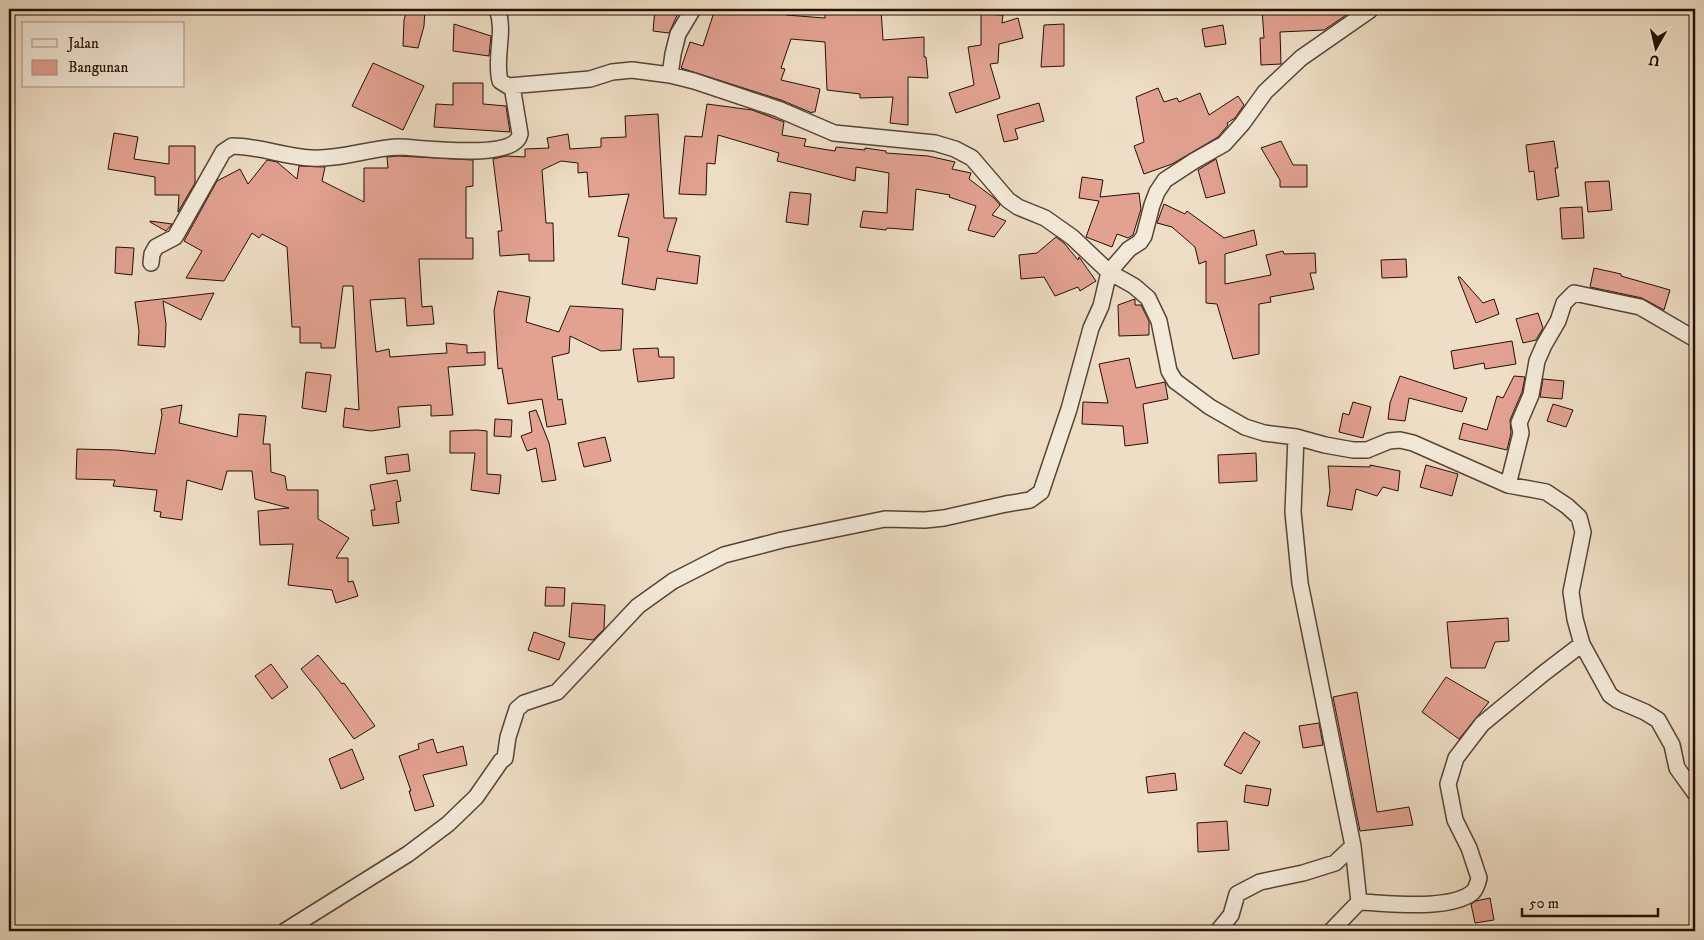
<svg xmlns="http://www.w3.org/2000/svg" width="1704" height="940" font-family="'IM FELL DW Pica',serif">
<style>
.building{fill:#e2a191;stroke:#251005}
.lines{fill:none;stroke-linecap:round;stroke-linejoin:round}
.street-casing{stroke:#574435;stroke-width:18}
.street{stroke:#f4ead9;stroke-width:15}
</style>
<rect width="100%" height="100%" fill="#eedec5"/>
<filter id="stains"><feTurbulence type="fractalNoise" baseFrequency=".004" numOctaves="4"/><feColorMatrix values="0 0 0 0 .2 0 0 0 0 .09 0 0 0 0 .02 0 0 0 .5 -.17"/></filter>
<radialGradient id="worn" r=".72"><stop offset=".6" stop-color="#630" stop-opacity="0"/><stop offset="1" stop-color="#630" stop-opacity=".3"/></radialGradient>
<path class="building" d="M407,9H425L424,26L418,48L403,46L404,20Z
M655,9H680L669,33L653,31Z
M715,9H787L786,15L825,18V9H881L883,40L924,37V57H926L928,78L908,77V125L890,123L893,97L860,98V94L827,90L825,42L791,39L781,68L785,69L781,80L820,89L815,112H812V113L781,100L681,68L690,42L703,46Z
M1262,9H1289V11L1355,9L1324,30L1280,32L1281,64L1261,65L1260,38H1264Z
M981,14L1003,15L1002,23L1018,18L1023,38L999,44L998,63L990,64L1000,98L956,113L949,93L974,85L968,47L981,45Z
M454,24L491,36L489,56L453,51Z
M1064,24V66L1041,67L1044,25Z
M1223,25L1226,44L1205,47L1202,29Z
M373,63L424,86L403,130L352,106Z
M453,83H483V104L506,106L510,132L434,127L436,104L453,105Z
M1158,88L1164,102L1177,98L1179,102L1200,93L1209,115L1238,96L1244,105L1235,118L1227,123L1228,125L1218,137L1172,164L1144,174L1134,146L1144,142L1136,97Z
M1039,103L1044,121L1015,129L1018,139L1004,142L997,115Z
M707,104L752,110L784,122L782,135L806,139L804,146L835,151L836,147L865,150V148L886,151V153L928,156L955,162L952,169L971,173L969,179L994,198L1000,205L992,215L1006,221L994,237L968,230L976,206L949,197L950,195L916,189L913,230L887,228L886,230L860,227L863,211L887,213L889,173L856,167L855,181L777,161L779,153L718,135L715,164L707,163L706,195L679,194L685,136L702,137Z
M658,114L664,218H677L667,251L700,256L697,284L657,278L655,290L622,284L629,238L618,236L629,194L589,197L587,172L578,173V163L561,161L542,170L546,223H553L554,261H529V254L500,256L498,231H502L493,159L506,156L525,157V149L549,148L547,138L568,134L570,149L601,147V138L626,137L625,116Z
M114,133L138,137L134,159L169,164V146H195V183L178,212L179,195H155V177L108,169Z
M1281,141L1293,165H1307V187H1280V180L1261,148Z
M1554,141L1558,168H1555L1559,196L1537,200L1534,171L1529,172L1526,145Z
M398,156L473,160V186L466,187V238H473V259H419L422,307L432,306L434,324L407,326L405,298L370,300L376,352L389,349L390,357L431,354L447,353L446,343L467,345V353L485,352V365L448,367L453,415L431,416V405L398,407L400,427L371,431L343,427L345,408L359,410L353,286H343L335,348H321V343H300V327H292L287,247L262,234L259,238L252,233L224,281L186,278L202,251L184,241L217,181L240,169L248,184L267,160L277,162L297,179L299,166L325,167L322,181L364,202V168H388L387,157Z
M1216,159L1225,193L1206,198L1198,170Z
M1082,177L1103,180L1100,197L1139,193L1141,209L1133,235L1128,238L1117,234L1112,247L1086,237L1099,201L1079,198Z
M1609,181L1612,210L1588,212L1585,182Z
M790,192L811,194L808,225L786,222Z
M1164,204L1185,214L1187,211L1224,238L1254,230L1257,245L1225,254V284L1271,275L1266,255L1283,251L1284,254L1315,253L1316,273H1310L1314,289L1270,297L1271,302L1259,304V354L1233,359L1217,304L1206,303V261L1199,264L1195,247L1172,227L1157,223Z
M1582,207L1584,238L1562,239L1560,208Z
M150,221L172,224L166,231L150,222Z
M1056,237L1064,243L1078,260L1079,257L1096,281L1080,291L1078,287L1055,296L1044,277L1021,279L1019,255L1037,253Z
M116,247L134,248L132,275L115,273Z
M1406,259L1407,277L1382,278L1381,260Z
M1594,268L1621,274V276L1670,290L1664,310L1642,298L1590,287Z
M1458,277H1460L1483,303L1494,299L1499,314L1476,323Z
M498,291L530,297L526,322L559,332L570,306L623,309L621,350L601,351L570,336L569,353L552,357L558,400L562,399L566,424L547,427L542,399L508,404L502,368L498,369L494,311Z
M214,293L201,320L163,301L166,324L165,347L138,345L139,331L135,302Z
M1135,299V305H1141L1149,321V335L1119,336L1118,305Z
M1538,313L1543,328L1536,340L1523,343L1516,319Z
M1512,341L1516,364L1485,369L1484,363L1454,369L1451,351Z
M658,348L659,357H674V378L638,382L633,349Z
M1129,358L1136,388L1165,382L1168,399L1143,404L1148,443L1125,446L1123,426L1082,424L1083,402L1108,403L1099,364Z
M306,372L331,375L326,412L302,408Z
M1400,376L1467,398L1462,412L1409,398L1405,421L1388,419L1390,403Z
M1514,376L1525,377L1522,392L1510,420L1511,433L1507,450L1459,439L1463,423L1487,430L1497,396L1503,398Z
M1543,379L1564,381L1562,399L1540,397Z
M1353,402L1371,407L1363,438L1339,432L1343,413L1349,415Z
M1553,404L1573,410L1566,427L1547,421Z
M182,405L179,423L237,437L239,414L266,416L263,444H270L271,472L285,476L287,490H318V519L349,538L336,558H348V582L353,581L358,596L336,603L332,590L288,585L293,544L260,545L258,511L289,508L255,499L252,471H227L222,490L187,480L182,520L160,517L161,512L154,511L157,490L113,486L115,480L76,479L77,449L117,450L155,454L162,415L161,409Z
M536,410L549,443L556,480L542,482L536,448L527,451L521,436L532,432L529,412Z
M495,419L512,420L511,437L494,436Z
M477,430L487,431V474L501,475L499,494L471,490L475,453H450V431Z
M605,437L611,461L584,467L578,443Z
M1256,453L1257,481L1219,483L1218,455Z
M408,454L410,471L387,474L385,457Z
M1370,465L1400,471L1398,491L1383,487L1377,496L1356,489L1352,510L1327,506L1330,491L1328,466L1370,467Z
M1426,465L1458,474L1452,496L1420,487Z
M397,480L401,501L396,502L399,523L373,526L371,510H375L370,485Z
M546,587L565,588L564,606H545Z
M572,603L605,605L604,629L593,640L569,637Z
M1508,618L1509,641L1495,642L1485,668H1451L1447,622Z
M534,632L565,643L559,660L528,650Z
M318,655L342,684L344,683L375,726L354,739L319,691L301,669Z
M271,664L288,687L272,699L255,676Z
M1446,677L1489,702L1459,739L1422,712Z
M1357,692L1377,812L1409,807L1413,825L1360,831L1333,697Z
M1319,723L1323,745L1303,748L1299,726Z
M1244,732L1260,742L1241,774L1224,765Z
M433,739L437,753L463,746L467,765L423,775L434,806L415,811L409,791H411L399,756L419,749L418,744Z
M352,749L364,779L341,789L329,759Z
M1175,773L1177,790L1148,793L1146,777Z
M1246,785L1271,789L1268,806L1244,802Z
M1227,821L1229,850L1198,852L1197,823Z
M1490,898L1494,920L1475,923L1471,904L1476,901Z"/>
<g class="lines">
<defs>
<path id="street" d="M497,9C506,31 494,56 500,81L508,86L590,79L612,72L632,70L670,75L694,81L778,109L834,133L935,143L955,149L972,158L1008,200L1018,207L1045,218L1072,237L1109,272L1134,286L1148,298L1159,321L1169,371L1175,381L1210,407L1245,427L1264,433L1296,437L1325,445L1353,450H1367L1389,441L1400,440L1413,443L1508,485L1546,492L1567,506L1579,517L1583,532L1571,592L1575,619L1582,644L1610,695L1617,700L1645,712L1658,720L1672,745L1677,768L1695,793
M670,75L673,54L678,34L693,9
M151,263L152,254L156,247L175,237L223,152L232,146C259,146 285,157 311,158C340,160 369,148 398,147C420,147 515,162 520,134L512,86
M1296,437L1293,512L1300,583L1353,846L1359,902
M1508,485L1521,433L1519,423L1531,395L1537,361L1544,345L1558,321L1564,303L1574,293L1640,307L1695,339
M285,931L408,854L448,824L476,797L501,761L505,758L508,737L517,709L524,703L557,692L638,606L673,581L724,555L782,540L885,519L925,520L944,518L1006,504L1030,500L1041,492L1069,409L1091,328L1101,306L1109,272L1129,249L1140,242L1144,236L1152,205L1157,192L1165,180L1194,161L1224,144L1242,124L1265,92L1301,58L1370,10
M1218,931L1231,915L1237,894L1260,882L1303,873L1335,863L1353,846
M1331,931L1359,902C1388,903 1451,911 1473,892C1476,889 1478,882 1479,878L1469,848L1455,820L1448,784L1456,758L1482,724L1544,673L1582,644"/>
</defs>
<use href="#street" class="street-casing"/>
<use href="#street" class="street"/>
</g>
<rect width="1704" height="940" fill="none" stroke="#eedec5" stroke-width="30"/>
<rect x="10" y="10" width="1684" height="920" fill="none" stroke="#251005" stroke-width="2.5"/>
<rect x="15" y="15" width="1674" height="910" fill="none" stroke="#251005"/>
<rect x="22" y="22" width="162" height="65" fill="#f4ead9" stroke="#a19384"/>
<rect x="32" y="39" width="25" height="8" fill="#f4ead9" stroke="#a19384"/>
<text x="68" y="48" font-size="15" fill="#251005">Jalan</text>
<rect x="32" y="60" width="25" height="15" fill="#e2a191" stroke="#a19384"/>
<text x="68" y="72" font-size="15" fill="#251005">Bangunan</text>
<g transform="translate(1656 48) rotate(188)" stroke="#f4ead9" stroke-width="4" paint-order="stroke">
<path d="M0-4L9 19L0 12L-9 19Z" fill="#251005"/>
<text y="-8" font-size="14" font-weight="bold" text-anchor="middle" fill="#251005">U</text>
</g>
<path d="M1522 908v8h136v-8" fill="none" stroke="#251005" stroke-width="2.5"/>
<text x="1529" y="908" font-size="15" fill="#251005" stroke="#f4ead9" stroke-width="4" paint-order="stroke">50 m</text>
<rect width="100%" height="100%" filter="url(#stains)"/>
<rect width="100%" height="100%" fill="url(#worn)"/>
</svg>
